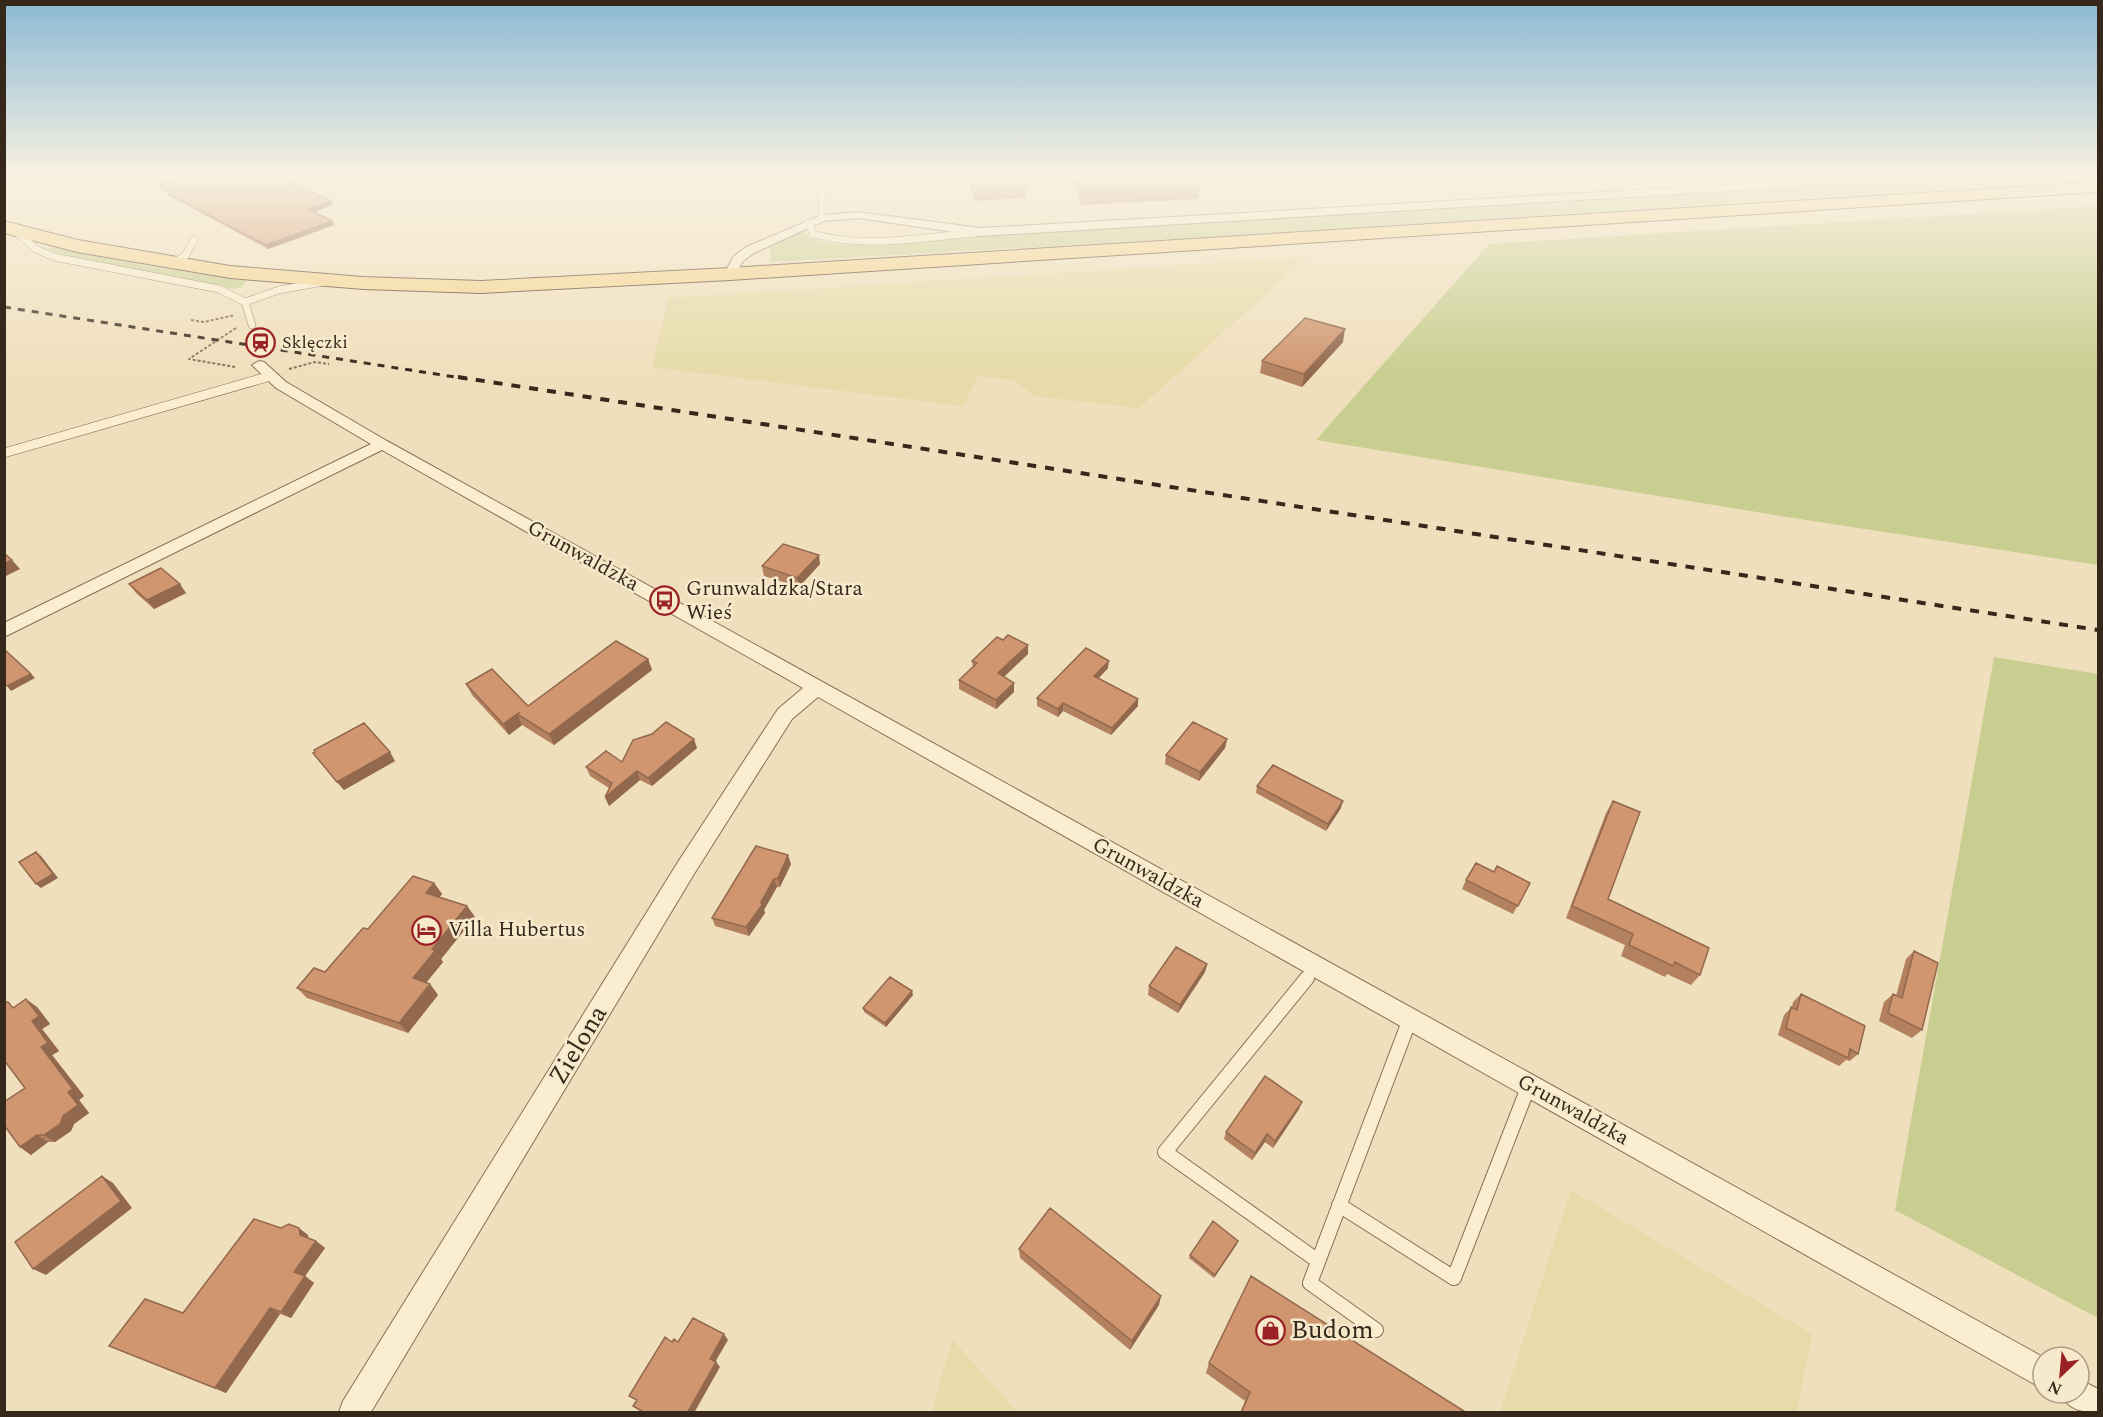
<svg xmlns="http://www.w3.org/2000/svg" width="2103" height="1417" font-family="Spectral,serif">
<style>
.farmland{fill:#e6dba9}
.green{fill:#c8ce90}
.lines{fill:none;stroke-linecap:round;stroke-linejoin:round}
.service-far3-casing{stroke:#886f55;stroke-width:8}
.service-far2-casing{stroke:#886f55;stroke-width:10}
.service-far1-casing{stroke:#886f55;stroke-width:14}
.service-casing{stroke:#886f55;stroke-width:16}
.minor-casing{stroke:#886f55;stroke-width:2}
.primary-casing{stroke:#553d2a;stroke-width:2}
.path{stroke:#886f55;stroke-width:2;stroke-dasharray:3 2;stroke-linecap:butt}
.service-far3{stroke:#faedd0;stroke-width:7}
.service-far2{stroke:#faedd0;stroke-width:9}
.service-far1{stroke:#faedd0;stroke-width:11}
.service{stroke:#faedd0;stroke-width:14}
.minor{fill:#faedd0;fill-rule:evenodd}
.primary{fill:#f6d591;fill-rule:evenodd}
.rail-far1{stroke:#36281b;stroke-width:3;stroke-dasharray:7 7;stroke-linecap:butt}
.rail{stroke:#36281b;stroke-width:4;stroke-dasharray:9 9;stroke-linecap:butt}
.wall{fill:#b38160}
.shaded-wall{fill:#92694e}
.building{fill:#d09670;stroke:#92694e;stroke-width:1.5}
.labels{text-anchor:middle;dominant-baseline:central;stroke-width:5;stroke-linejoin:round;paint-order:stroke}
.far-poi-label{font-size:18px;fill:#36281b;stroke:#f7eacc;text-anchor:start}
.street-label{font-size:21px;fill:#36281b;stroke:#f7eacc}
.poi-label{font-size:21px;fill:#36281b;stroke:#f7eacc;text-anchor:start}
.near-street-label{font-size:26px;fill:#36281b;stroke:#f7eacc}
.near-poi-label{font-size:26px;fill:#36281b;stroke:#f7eacc;text-anchor:start}
</style>
<rect width="100%" height="100%" fill="#f0dfbc"/>
<path class="farmland" d="M1307,257L1139,408L1034,396L1015,380L978,376L963,406L652,367L669,298Z
M1571,1190L1812,1334L1797,1412H1500Z
M952,1339L1017,1412H932Z"/>
<path class="green" d="M1962,176H2098V179L1223,236L770,262V243L802,230C813,244 830,243 847,245Z
M2098,206V565L1787,517L1316,440L1489,244Z
M53,247L141,265L247,281L240,288L232,289L81,260L47,249Z
M1994,657L2098,674V1318L1895,1210Z"/>
<g class="lines">
<defs>
<path id="service-far3" d="M822,218L823,176
M809,223L813,234C865,249 923,237 976,233
M14,230L36,249L54,257L219,289L245,302
M171,264L185,256L194,240
M245,302L279,290L323,282
M245,302L252,325
M262,379L271,376"/>
<path id="service-far2" d="M4,453L267,377"/>
<path id="service-far1" d="M1305,979L1316,966"/>
<path id="service" d="M1307,978L1165,1152L1318,1261
M1339,1205L1454,1278L1529,1085
M1376,1330L1310,1283L1410,1019"/>
<path id="minor" d="M1878,176H1934L1929,179L981,236L858,218L824,221L754,253L743,261L734,277H726L724,274L734,256L746,247L822,215L858,212L981,228Z
M259,361L264,362L286,382L387,441L2043,1357V1389L818,697L792,719L694,874L371,1412H339L343,1401L678,862L778,709L803,688L382,450L4,637V623L371,444L276,388L252,365Z
M2079,1379L2098,1389V1412C2081,1412 2068,1410 2061,1393H2079Z"/>
<path id="primary" d="M2098,182V192L730,280L481,293L363,289L230,278L77,252L4,233V221L78,240L230,266L363,277L481,281L730,268Z"/>
</defs>
<use href="#service-far3" class="service-far3-casing"/>
<use href="#service-far2" class="service-far2-casing"/>
<use href="#service-far1" class="service-far1-casing"/>
<use href="#service" class="service-casing"/>
<use href="#minor" class="minor-casing"/>
<use href="#primary" class="primary-casing"/>
<path class="path" d="M191,320L204,322L235,315
M235,367L189,359L236,328
M289,369L315,362L329,364"/>
<use href="#service-far3" class="service-far3"/>
<use href="#service-far2" class="service-far2"/>
<use href="#service-far1" class="service-far1"/>
<use href="#service" class="service"/>
<use href="#minor" class="minor"/>
<use href="#primary" class="primary"/>
<path class="rail-far1" d="M4,307L468,379"/>
<path class="rail" d="M458,377L2098,630"/>
</g>
<path class="wall" d="M968,176H1024L1027,186V198L974,201Z
M1071,176H1193L1200,188L1198,199L1081,205Z
M159,185L331,201L333,205L314,212L332,221L334,225L268,249L171,197L170,193L161,189Z
M1343,342L1302,387L1260,373L1262,361Z
M820,564L799,587L764,576L762,566Z
M129,584L186,593L154,609L136,593Z
M1028,654L1004,677L1014,683V692L996,709L959,689V680L973,668L972,661Z
M648,659L652,670L554,745L522,725L509,735L472,695L466,684L528,706Z
M1108,668L1099,678L1138,706L1111,735L1063,711L1058,717L1037,706V698Z
M1227,739L1225,748L1199,781L1165,764L1166,755Z
M697,748L652,786L640,780L609,806L605,797L609,788L590,776L586,767L622,762Z
M313,753L395,761L344,790Z
M1257,786L1341,808L1326,831L1256,793Z
M1613,801L1608,899L1700,975L1691,985L1667,974L1665,977L1621,956L1625,945L1566,918L1606,813Z
M791,864L780,887H777L764,910L765,913L749,936L715,926L712,918Z
M1494,872L1530,883L1513,914L1462,889L1466,880Z
M434,883L442,894L439,897L467,906L475,917L441,959L443,962L426,983L430,984L438,995L408,1033L307,998L297,988L325,972L368,929Z
M1914,951L1922,1030L1912,1038L1879,1021L1884,1002L1893,994L1896,996L1906,959Z
M1207,964L1205,972L1178,1013L1148,995L1149,986Z
M1801,994L1858,1054L1850,1061L1846,1060L1839,1066L1778,1035L1784,1015L1792,1007L1793,1002Z
M913,995L886,1027L864,1012L863,1008Z
M15,1007H37L50,1024L42,1029L59,1051L52,1055L84,1096L79,1100L89,1113L74,1124L71,1131L55,1142H48L31,1155L20,1147L25,1088Z
M1299,1109L1273,1148L1265,1142L1252,1160L1224,1139L1226,1132Z
M281,1228L308,1235V1238L316,1241L325,1248L305,1276L314,1283L291,1318L280,1314L226,1393L109,1346L183,1313Z
M1238,1241L1237,1244L1214,1278L1189,1258L1190,1255Z
M1019,1249L1159,1305L1130,1350L1020,1258Z
M1209,1363L1467,1413H1240L1245,1401L1206,1373Z"/>
<path class="shaded-wall" d="M331,201L333,205L310,213L308,209Z
M332,221L334,225L268,249L266,245Z
M1345,329L1343,342L1302,387L1304,374Z
M819,555L820,564L799,587L797,578Z
M12,560L20,569L4,577V564Z
M180,584L186,593L154,609L147,600Z
M1028,645V654L998,682V673Z
M648,659L652,670L554,745L549,734Z
M1109,661L1108,668L1093,684L1094,676Z
M31,674L35,678L11,691L7,686Z
M1014,683V692L996,709V700Z
M1138,699V706L1111,735L1112,728Z
M1063,703V711L1058,717V709Z
M517,714L522,725L509,735L503,724Z
M694,739L697,748L652,786L648,778Z
M1227,739L1225,748L1199,781L1200,772Z
M390,752L395,761L344,790L337,782Z
M637,771L640,780L609,806L605,797Z
M1343,801L1341,808L1326,831L1328,824Z
M36,852L41,856L58,878L41,888L36,884Z
M788,855L791,864L780,887L778,878Z
M774,879L777,887L764,910L765,913L749,936L746,927Z
M434,883L442,894L434,904L426,893Z
M467,906L475,917L441,959L443,962L421,989L413,978L432,949Z
M1207,964L1205,972L1178,1013L1180,1005Z
M430,984L438,995L408,1033L399,1023Z
M912,991L913,995L886,1027L885,1023Z
M26,999L37,1007L50,1024L42,1029L59,1051L52,1055L84,1096L79,1100L89,1113L74,1124L71,1131L55,1142L44,1135L41,1047L32,1021Z
M1302,1102L1299,1109L1273,1148L1275,1141Z
M1267,1134L1265,1142L1252,1160L1255,1153Z
M37,1135L48,1142L31,1155L20,1147Z
M102,1176L113,1183L132,1208L46,1275L33,1269Z
M299,1228L308,1235L309,1241L300,1235Z
M316,1241L325,1248L305,1276L314,1283L291,1318L281,1312L294,1272Z
M1238,1241L1237,1244L1214,1278L1215,1275Z
M1161,1296L1159,1305L1130,1350L1132,1341Z
M270,1308L280,1314L226,1393L215,1388Z
M724,1334L728,1340L714,1364L710,1359Z
M716,1362L720,1367L694,1413H687Z"/>
<path class="building" d="M190,176H277L331,201L308,209L332,221L266,245L169,194L173,192L159,185Z
M970,176H1024L1027,186L973,189Z
M1075,176H1193L1200,188L1082,194Z
M1305,318L1345,329L1304,374L1262,361Z
M783,544L819,555L797,578L762,566Z
M4,553L12,560L4,564Z
M161,568L180,584L147,600L129,584Z
M1008,635L1028,645L998,673L1014,683L996,700L959,680L977,663L972,661L997,637L1003,640Z
M616,641L648,659L549,734L517,714L520,712L503,724L466,684L492,669L528,706Z
M1086,648L1109,661L1094,676L1138,699L1112,728L1063,703L1058,709L1037,698Z
M4,649L31,674L7,686L4,684Z
M666,722L694,739L648,778L637,771L605,797L612,783L586,767L606,751L622,762L633,740L652,734Z
M1193,722L1227,739L1200,772L1166,755Z
M364,723L390,752L337,782L313,753L315,752L314,750Z
M1273,765L1343,801L1328,824L1257,786Z
M1613,801L1640,812L1608,899L1709,948L1700,975L1675,962L1673,966L1629,945L1633,934L1572,906Z
M756,846L788,855L778,878L774,879L761,902L762,905L746,927L712,918Z
M36,852L53,874L36,884L19,862Z
M1476,863L1494,872L1497,866L1530,883L1518,906L1466,880Z
M413,876L434,883L426,893L467,906L432,949L435,951L413,978L430,984L399,1023L297,988L314,968L325,972L363,928L368,929Z
M1176,947L1207,964L1180,1005L1149,986Z
M1914,951L1938,963L1922,1030L1888,1013L1893,994L1902,998Z
M890,977L912,991L885,1023L863,1008Z
M1801,994L1865,1026L1858,1054L1850,1049L1848,1058L1786,1028L1791,1007L1797,1010Z
M26,999L39,1016L32,1021L48,1043L41,1047L73,1089L68,1092L78,1105L63,1116L60,1124L44,1135H37L20,1147L4,1125V1102L25,1088L4,1060V1002H8L13,1008Z
M1265,1076L1302,1102L1275,1141L1267,1134L1255,1153L1226,1132Z
M102,1176L121,1201L33,1269L15,1242Z
M1050,1208L1161,1296L1132,1341L1019,1249Z
M254,1219L281,1228L289,1224L299,1228L300,1235L316,1241L294,1272L305,1276L281,1312L270,1308L215,1388L109,1346L145,1299L183,1313Z
M1213,1221L1238,1241L1215,1275L1190,1255Z
M1251,1276L1467,1413H1241L1250,1392L1209,1363Z
M693,1318L724,1334L710,1359L716,1362L687,1413H645L633,1406L637,1400L629,1396L665,1337L672,1342L674,1339L678,1342Z"/>
<linearGradient id="sky" x2="0" y2="1"><stop stop-color="#8bb9d4"/><stop offset="0.47" stop-color="#f8f1e1"/><stop offset="1" stop-color="#f8f1e1" stop-opacity="0"/></linearGradient>
<rect width="2103" height="374" fill="url(#sky)"/>
<defs>
<symbol id="station-ring" viewBox="-11 -11 22 22"><circle r="9.5" fill="#f7eacc" stroke="#9a2225" stroke-width="1.5"/><path d="M-3-6H3Q5-6 5-4V2Q5 4 3 4L4.5 6H3L1.5 4h-3L-3 6H-4.5L-3 4Q-5 4-5 2V-4Q-5-6-3-6ZM-3.5-4v3h7v-3ZM-3.5 1v1.5H-2V1ZM2 1v1.5H3.5V1Z" fill="#9a2225"/></symbol>
<symbol id="bus-ring" viewBox="-11 -11 22 22"><circle r="9.5" fill="#f7eacc" stroke="#9a2225" stroke-width="1.5"/><path d="M-5-6H5V4H4V6H2V4H-2V6H-4V4H-5ZM-3.5-4V0h7V-4ZM-3.5 1.2v1.5H-2V1.2ZM2 1.2v1.5H3.5V1.2Z" fill="#9a2225"/></symbol>
<symbol id="hotel-ring" viewBox="-11 -11 22 22"><circle r="9.5" fill="#f7eacc" stroke="#9a2225" stroke-width="1.5"/><path d="M-6-4.5h1.5V1H6V5H4.5V3h-9V5H-6ZM-4 0a1.8 1.8 0 1 1 3.6 0ZM.5 0V-2.5h3Q6-2.5 6 0Z" fill="#9a2225"/></symbol>
<symbol id="shop-ring" viewBox="-11 -11 22 22"><circle r="9.5" fill="#f7eacc" stroke="#9a2225" stroke-width="1.5"/><path d="M-5-2.5h2.3a2.7 3.5 0 0 1 5.4 0H5L5.5 6h-11ZM-1.5-2.5h3a1.5 2.3 0 0 0-3 0Z" fill="#9a2225"/></symbol>
</defs>
<g fill-rule="evenodd">
<use href="#station-ring" x="244" y="326" width="33" height="33"/>
<use href="#bus-ring" x="648" y="584" width="33" height="33"/>
<use href="#hotel-ring" x="410" y="914" width="33" height="33"/>
<use href="#shop-ring" x="1254" y="1314" width="33" height="33"/>
</g>
<g class="labels">
<g class="far-poi-label">
<text x="282" y="342">Sklęczki</text>
</g>
<g class="street-label">
<text transform="translate(583 556) rotate(29)">Grunwaldzka</text>
<text transform="translate(1148 873) rotate(29)">Grunwaldzka</text>
<text transform="translate(1573 1110) rotate(29)">Grunwaldzka</text>
</g>
<g class="poi-label">
<text x="686" y="589">Grunwaldzka/Stara<tspan x="686" dy="24">Wieś</tspan></text>
<text x="448" y="930">Villa Hubertus</text>
</g>
<g class="near-street-label">
<text transform="translate(578 1045) rotate(-59)">Zielona</text>
</g>
<g class="near-poi-label">
<text x="1291" y="1330">Budom</text>
</g>
</g>
<rect width="2103" height="1417" fill="none" stroke="#36281b" stroke-width="12"/>
<g transform="translate(2061 1375) rotate(206)"><circle r="28" fill="#f7eacc" stroke="#aa9c85" stroke-width="1.5"/>
<path d="M0-4.5L10 22L0 15L-10 22Z" fill="#9a2225"/>
<text y="-9" font-size="16" font-weight="bold" text-anchor="middle" fill="#36281b">N</text>
</g>
</svg>
